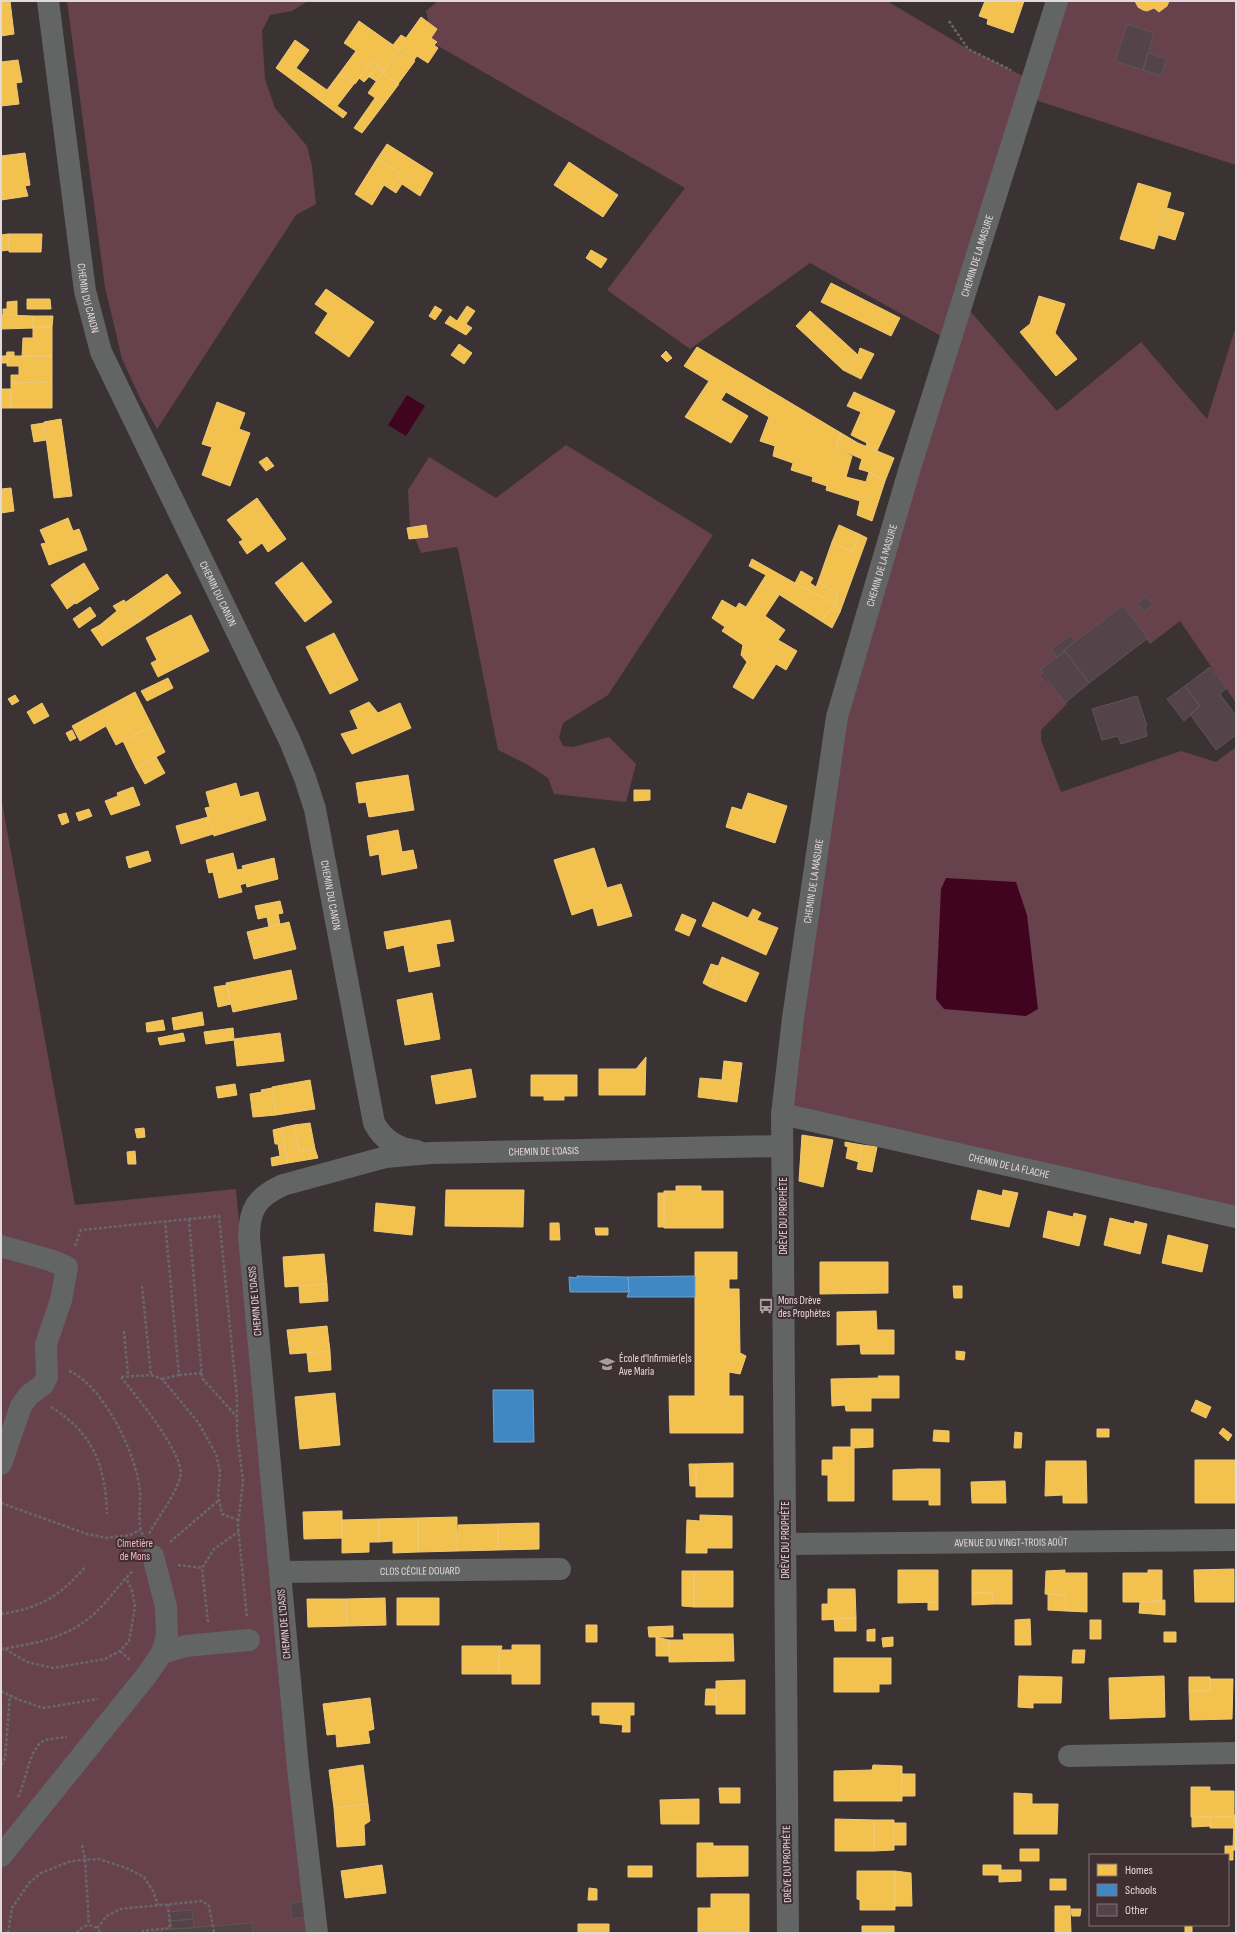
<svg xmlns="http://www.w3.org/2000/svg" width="1237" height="1934" font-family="'Sofia Sans Condensed',sans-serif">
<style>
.green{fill:#67424d}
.water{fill:#410420}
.homes{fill:#f2c14e;stroke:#eec878}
.schools{fill:#3f88c5;stroke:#70a0cb}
.building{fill:#544449;stroke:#5d5556}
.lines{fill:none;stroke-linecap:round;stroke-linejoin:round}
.path{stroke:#696869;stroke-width:2.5;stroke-dasharray:3 2;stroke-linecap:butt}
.minor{stroke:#636464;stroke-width:22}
.labels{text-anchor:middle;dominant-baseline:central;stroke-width:4;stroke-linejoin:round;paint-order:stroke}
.street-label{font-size:11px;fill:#e3d8da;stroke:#3f2e32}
.poi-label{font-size:11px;fill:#e3d8da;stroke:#3f2e32;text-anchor:start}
.park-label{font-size:11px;fill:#f8b8ca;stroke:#3f2e32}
</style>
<rect width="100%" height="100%" fill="#3b3234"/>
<path class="green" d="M67,1H308L292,11L270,15L262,31L265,79L275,108L307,146L312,166L316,204L296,215L157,429L140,398L122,359L105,287Z
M438,1H887L968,49L1031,80L1057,1H1236V165L1026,97L963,303L1057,411L1141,342L1207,419L1236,326V703L1180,621L1150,644L1124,611L1042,675L1067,704L1041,730V740L1061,792L1181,751L1216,762L1236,747V1217L782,1114L825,793L950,341L810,263L690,349L607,290L685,188L433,43L426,11Z
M566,445L713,535L608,695L563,723L559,737L563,746L573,747L609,737L636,764L626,802L554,794L548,778L530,766L498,750L458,549L456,547L421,553L410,526L408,490L429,457L496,498Z
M1,797L75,1205L236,1189L279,1667L317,1933H1Z"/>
<path class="water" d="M407,395L425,406L406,436L388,425Z
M946,878L1016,882L1027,915L1038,1009L1026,1016L944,1009L936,999L941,889Z"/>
<path class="homes" d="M1,1H10L14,34L1,36Z
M985,1H1024L1013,33L987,24L988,19L979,16Z
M1135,1H1169L1167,6L1159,12L1154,8L1147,11L1143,10L1138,7Z
M421,17L437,29L431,38L437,42L434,45L438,48L428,63L417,56L414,60L393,45L401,35L406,38Z
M359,21L400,50L385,70L372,61L355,84L339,74L356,51L344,43Z
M295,40L309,50L296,68L327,90L339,74L354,84L337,106L347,113L343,118L276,68Z
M400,51L415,61L398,84L382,73Z
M18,60L22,82L16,83L19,104L1,106V62Z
M372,61L379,66L364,82L359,78Z
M379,66L385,70L376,81L368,76Z
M382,73L399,84L384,104L368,93Z
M375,98L384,104L362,133L354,128Z
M387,144L433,173L420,196L402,184L396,193L390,189L401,174L377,159Z
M25,153L30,185L25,186L28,196L1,200V156Z
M377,159L401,174L390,189L384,185L372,205L355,194Z
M569,162L618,195L603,217L554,185Z
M1138,183L1171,193L1154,249L1120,239Z
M1167,208L1184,213L1175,240L1159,235Z
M8,234L9,250L1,251V235Z
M8,234H42L41,252H9Z
M591,250L607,259L601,268L586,258Z
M831,283L900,318L891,336L821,302Z
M326,289L374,322L349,357L315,333L328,313L315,304Z
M1039,296L1065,304L1055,333L1077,359L1056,376L1020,332L1030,324Z
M27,299H50L51,309H27Z
M17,301V315H3V309H7V302Z
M435,306L442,310L435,320L429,316Z
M467,306L475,311L466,324L472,328L466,335L445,323L450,316L457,321Z
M810,311L858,355L843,370L796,326Z
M1,315L33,316V328L1,329Z
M33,316H53L52,327H33Z
M33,327H52V356L22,357L23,338H33Z
M459,344L472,353L464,364L451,355Z
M697,347L841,433L836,448L852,456L846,477L866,482L869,472L885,481L872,521L857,515L860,501L826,490L827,486L812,481L813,477L791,470L793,463L773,456L775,446L760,441L769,417L726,392L721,400L748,416L731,443L685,417L709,381L684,366Z
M860,348L874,354L861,379L843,370L858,355Z
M666,351L672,358L667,362L661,356Z
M7,352H14V357L7,356V363H1V356H6Z
M7,356H52V382L11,383V375H19V366H7Z
M52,382V408H11V383Z
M1,389H11V408H1Z
M854,392L895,411L877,451L866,446L867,443L851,435L861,412L847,406Z
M217,402L245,413L239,429L250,433L230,486L202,475L212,447L202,444Z
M61,419L72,496L54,498L44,422Z
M44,423L46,440L34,442L31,425Z
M841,433L858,443L894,458L885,481L869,472L859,469L862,459L836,448Z
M267,457L274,466L266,471L259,462Z
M11,488L14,511L1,513V489Z
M257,498L286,539L268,552L262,543L247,554L239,542L243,540L227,520Z
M68,518L73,531L79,529L87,550L49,565L41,544L46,543L40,530Z
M426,525L428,537L409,539L407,528Z
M839,525L859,534L853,552L832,542Z
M859,534L867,538L840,612L835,604L838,594L818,582L832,542L853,552Z
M752,559L795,583L835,604L821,621L761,583L766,575L749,566Z
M302,562L332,602L305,622L275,583Z
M84,563L99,589L76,604L59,579Z
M801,571L813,578L810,583L816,587L818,582L838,594L835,604L795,583Z
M167,574L181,593L139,622L126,602Z
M59,579L75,603L67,609L51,585Z
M761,583L779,595L765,616L785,630L778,640L797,651L786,670L776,664L753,699L733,687L747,662L741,655L743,645L722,631L725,627L712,618L722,600L736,608L739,603L746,607Z
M124,600L139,622L111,640L100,625L117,611L113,606Z
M835,604L840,612L832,628L821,621Z
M90,607L96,616L79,628L73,619Z
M191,615L209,651L158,677L151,663L157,660L146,638Z
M100,625L111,640L102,646L91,630Z
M334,633L358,680L330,694L306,647Z
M168,678L173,688L147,701L141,691Z
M135,692L152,726L116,745L106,726L80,741L72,726Z
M15,695L19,701L12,705L8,699Z
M369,702L378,713L400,703L411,728L352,754L341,734L358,729L350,711Z
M42,703L49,716L34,724L27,712Z
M152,726L165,752L136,768L123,741Z
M72,730L76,738L70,741L66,733Z
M156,757L165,773L145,784L136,768Z
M408,775L414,810L369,817L366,802L359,803L356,783Z
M236,783L240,797L258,792L266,820L214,836L205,808L210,807L206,792Z
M133,787L140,805L111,815L105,801L118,796L117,793Z
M634,790H650V800L634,801Z
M748,793L787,806L775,843L726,827L732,807L742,810Z
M89,809L92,816L79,821L76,813Z
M66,813L69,822L62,825L58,815Z
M208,817L213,834L181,844L176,826Z
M398,830L402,852L413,850L417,868L382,875L379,854L370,856L367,836Z
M594,848L607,888L621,884L632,916L598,926L593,908L572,915L554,860Z
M148,851L151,861L129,868L126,857Z
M233,853L237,870L243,869L242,866L274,858L278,879L247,887L246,883L240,885L242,892L219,898L213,872L209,873L206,860Z
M280,901L283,913L278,914L280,924L269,927L267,917L258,919L255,906Z
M713,902L748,918L753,909L761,913L757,920L778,928L766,955L702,926Z
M682,914L696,920L689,936L675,930Z
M450,920L454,941L436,944L440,966L409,972L404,945L387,949L384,932Z
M289,922L296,949L254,959L247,932Z
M722,957L759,973L746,1002L710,987Z
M711,964L718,966L710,987L703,983Z
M291,970L297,999L233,1012L226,983Z
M227,985L231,1004L218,1007L214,987Z
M432,993L440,1039L405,1045L397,1000Z
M202,1012L204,1025L174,1030L172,1018Z
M163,1020L165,1030L147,1032L146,1023Z
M233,1028L234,1040L206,1044L204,1032Z
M183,1033L185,1041L160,1045L158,1038Z
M280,1033L284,1061L237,1066L234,1039Z
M646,1057L645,1095H599V1069H636Z
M724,1061L742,1063L737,1102L698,1097L700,1078L722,1080Z
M471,1069L476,1097L436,1104L431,1076Z
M531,1075H577V1096H564V1100H544V1096H531Z
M310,1080L315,1109L276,1115L272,1087Z
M235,1084L237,1095L218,1098L216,1087Z
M272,1088L276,1115L253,1117L250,1094L262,1092L261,1090Z
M310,1123L315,1149L299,1152L294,1125Z
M294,1125L299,1152L315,1149L318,1158L288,1163L281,1128Z
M144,1128L145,1137L137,1138L135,1129Z
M281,1128L288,1163L272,1166L271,1158L280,1156L278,1144H275L273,1130Z
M802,1135L833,1140L823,1187L799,1181Z
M845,1142L862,1145L859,1162L846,1158L848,1147L845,1146Z
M862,1145L877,1147L872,1172L857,1169Z
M135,1151L136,1164H128L127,1152Z
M676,1186H701V1191H723V1228H664V1191H676Z
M446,1190H524L523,1227L445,1226Z
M978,1190L1002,1196L1003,1190L1018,1193L1009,1227L971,1219Z
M658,1193H664L665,1227H658Z
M376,1203L415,1207L412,1235L374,1231Z
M1048,1211L1073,1217L1074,1213L1086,1216L1079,1246L1043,1237Z
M1110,1218L1134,1224L1135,1221L1147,1224L1140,1254L1104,1245Z
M550,1223H559L560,1240H550Z
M595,1228H608V1235H596Z
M1168,1235L1208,1245L1202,1272L1162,1263Z
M695,1252H737V1279H729V1289H739L740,1353L746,1356L740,1374L729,1372V1396H743V1433H670L669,1396H695Z
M324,1254L327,1284L285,1287L283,1257Z
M820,1262H888V1293L820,1294Z
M327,1284L328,1301L300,1303L299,1286Z
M953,1286H962V1298H954Z
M876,1311L877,1330H894V1354H861L860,1344L837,1345V1312Z
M327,1326L330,1351L290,1354L287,1330Z
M330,1351L331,1370L309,1372L307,1353Z
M956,1351L965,1352L964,1360L956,1359Z
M878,1376H899V1398H871V1411H846L845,1405L832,1406L831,1379L879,1378Z
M335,1393L340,1445L300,1449L295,1397Z
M1196,1400L1211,1407L1206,1418L1191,1411Z
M1223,1428L1232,1435L1228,1441L1219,1433Z
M851,1429H873V1447L854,1448V1501H828V1475H822V1460H833V1447H851Z
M1097,1429H1109V1437H1097Z
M934,1430L949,1431V1442L933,1441Z
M1015,1432L1022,1433L1021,1448H1014Z
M1195,1460H1235V1503H1195Z
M1046,1461H1086L1087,1503H1063V1495L1045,1496Z
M733,1463V1497H696V1464Z
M689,1464H696V1486H690Z
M918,1469H940V1505H929V1500H893V1470Z
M1005,1481L1006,1503H972L971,1482Z
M342,1511V1538L304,1539L303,1512Z
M700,1515L732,1516V1548H707V1553H686L687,1520L700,1521Z
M457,1517V1551L418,1552V1518Z
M418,1518V1552L393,1553V1541L379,1542V1519Z
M379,1519V1542H369V1552L342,1553V1520Z
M539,1523V1549L498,1550V1524Z
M498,1524V1550L457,1551L458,1525Z
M1234,1569V1602H1195L1194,1570Z
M898,1570H938V1602L898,1603Z
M972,1570H1012V1604H993L992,1593H972Z
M1065,1570V1573H1087V1612L1066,1611L1065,1595L1045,1594L1046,1571Z
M1148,1570H1162V1602H1123V1573H1148Z
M682,1571H694V1607L682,1606Z
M694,1571H733V1607H694Z
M828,1589H855L856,1618L822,1620V1604H828Z
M972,1593H992L993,1604L972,1605Z
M1048,1594L1065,1595L1066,1611L1048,1610Z
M385,1598L386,1625L347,1626L346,1599Z
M397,1598H439V1625H397Z
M307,1599H346L347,1626L308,1627Z
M1165,1600V1615L1139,1613L1140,1602Z
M928,1602H938V1610H928Z
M834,1618H856V1631H835Z
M1030,1619L1031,1645H1015V1620Z
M1090,1620H1101V1639H1090Z
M586,1625H597V1642H586Z
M673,1626V1637H649L648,1627Z
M875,1629V1641H867V1630Z
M1164,1632H1176V1642H1164Z
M683,1634H733L734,1661L669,1662V1640H684Z
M656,1637L669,1640V1656H656Z
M893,1637V1646L883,1647L882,1638Z
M512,1645H540V1684H512V1674H499V1650H512Z
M462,1646H502L501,1650H499V1674H462Z
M1073,1650H1085L1084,1663H1072Z
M834,1658H891V1684H879V1692H834Z
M1019,1676L1062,1677L1061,1703H1033V1708L1018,1707Z
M1164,1676L1165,1717L1110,1719L1109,1678Z
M1189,1677H1210V1691H1189Z
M1210,1679H1233L1232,1719L1190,1720L1189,1691H1210Z
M745,1680V1714H716V1681Z
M706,1689H716V1705H705Z
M370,1698L374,1729L368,1731L370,1743L337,1747L336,1734L327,1735L323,1704Z
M592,1703H634V1715H630V1732H622L623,1725L600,1723V1715H592Z
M363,1765L368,1804L334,1808L329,1770Z
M873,1765L902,1766V1801H834V1771L872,1770Z
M902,1774H915V1796H901Z
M1191,1787H1210V1791H1234V1817H1191Z
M719,1788H740V1803H720Z
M1014,1793L1032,1794V1804H1058L1057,1834H1014Z
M699,1799V1824H661L660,1800Z
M368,1804L370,1821L364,1825L365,1845L337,1847L334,1808Z
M1234,1815H1236V1850H1233Z
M1192,1817H1210V1826L1192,1827Z
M1210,1817H1234L1233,1828H1210Z
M835,1819L874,1820V1851H835Z
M874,1820H894V1850L874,1851Z
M894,1823H906V1845H893Z
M697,1843H713V1846H748V1876L697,1877Z
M1225,1846H1233V1860H1228V1855H1225Z
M1020,1849H1039V1861H1020Z
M382,1865L386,1893L345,1898L341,1871Z
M983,1865H1001V1870L999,1875H983Z
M628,1866H652V1877H628Z
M1001,1870H1021V1881L999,1882V1875Z
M857,1871H895V1910H860V1900L857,1899Z
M895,1871L911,1873L912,1906H895Z
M1050,1879H1066V1890H1050Z
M589,1888L597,1889V1900H588Z
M711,1894H749V1932L698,1933V1908H711Z
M1055,1906H1070L1071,1932H1055Z
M1071,1909H1081L1080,1916H1072Z
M578,1924H609V1933H578Z
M1185,1925H1192V1933H1185Z
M862,1926H894V1933H862Z"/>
<path class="schools" d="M577,1276L628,1277L629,1292H570L569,1277L577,1278Z
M695,1276V1297H627L629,1292L628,1277Z
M493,1390H533L534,1442H494Z"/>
<path class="building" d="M1127,24L1154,33L1143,70L1115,61Z
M1148,53L1167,59L1161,76L1143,70Z
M1146,597L1153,605L1144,612L1137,603Z
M1123,605L1148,638L1089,683L1064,650Z
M1070,635L1075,641L1057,657L1051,650Z
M1065,651L1089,683L1065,703L1040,670Z
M1210,667L1227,688L1220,694L1236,716V735L1216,750L1190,714L1200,706L1185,686Z
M1185,686L1200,706L1184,721L1167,699Z
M1137,696L1147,726L1145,727L1147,736L1121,744L1118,736L1102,740L1092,709Z
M304,1901L306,1917L292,1919L290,1903Z
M192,1910L193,1919L171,1921L169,1912Z
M193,1919L194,1928L172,1929L171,1921Z
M252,1923L253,1933H162L161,1930Z"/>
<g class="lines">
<path class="path" d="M949,21L968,49L1011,70
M189,1219L202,1378L237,1417
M75,1246L81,1230L219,1216L237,1398V1433L243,1481L238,1525L247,1618
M142,1286L151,1375
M124,1331L128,1376
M69,1371C104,1386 137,1455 140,1492C141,1507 136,1524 144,1537
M179,1375L202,1373
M121,1377L151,1375L162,1379L198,1422L216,1454L220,1472L218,1495L222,1514L238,1520
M121,1377C135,1395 187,1456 180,1478C174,1498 159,1515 149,1534
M162,1379L179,1375L165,1221
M51,1407C94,1434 105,1465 107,1514
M1,1503L87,1534L107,1538L130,1535L140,1530
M170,1542L219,1500
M178,1565L202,1568
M1,1614C41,1608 60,1596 86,1566
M208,1622L202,1568L214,1549L238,1532
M1,1649C32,1644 64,1639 89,1618C106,1605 118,1585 133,1571
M5,1649L27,1662L53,1668L105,1659L120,1651L129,1641L135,1607L132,1590L126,1578
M120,1651L130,1660
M1,1691L17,1699L43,1708L98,1699
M1,1765L5,1758L10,1695
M18,1797C26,1782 29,1750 42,1742C47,1738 60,1738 67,1737
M82,1845L85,1859L89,1925
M97,1928L107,1916L120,1909L202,1901L209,1906L214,1932
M8,1933L12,1908L29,1883L41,1873L71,1861L99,1859L129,1869L144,1877L153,1891L158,1905
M77,1933C83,1923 95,1923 101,1933
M143,1933V1931L170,1928L168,1904"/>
<g class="minor">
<path id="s1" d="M48,1L85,291L101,352L290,741L305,778L315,809L374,1123C383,1140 397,1149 417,1151"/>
<path id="s2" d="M782,1114L1236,1217"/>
<path d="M1,1246L50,1260L67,1267L61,1300L46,1344L47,1377L43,1385L29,1395L21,1406L1,1464"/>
<path id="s3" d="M785,1544L1236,1540"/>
<path d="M153,1556L166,1607L167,1636L162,1653"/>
<path id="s4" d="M280,1572L560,1569"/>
<path d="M1069,1756L1236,1753"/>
<path d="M1,1856L146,1676L162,1653L186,1646L249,1640"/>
<path id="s5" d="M317,1933L298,1768L249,1237C249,1209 257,1197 283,1185L386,1157L430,1153L782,1146"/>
<path id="s6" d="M788,1933L782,1114L793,1018L837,717L909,471L1057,1"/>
</g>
</g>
<defs>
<symbol id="bus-bare" viewBox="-9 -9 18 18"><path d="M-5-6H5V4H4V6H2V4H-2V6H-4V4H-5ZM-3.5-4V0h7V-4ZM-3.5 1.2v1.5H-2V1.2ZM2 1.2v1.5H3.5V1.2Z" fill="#a89ea0" stroke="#3f2e32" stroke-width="2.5" paint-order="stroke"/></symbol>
<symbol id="university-bare" viewBox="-9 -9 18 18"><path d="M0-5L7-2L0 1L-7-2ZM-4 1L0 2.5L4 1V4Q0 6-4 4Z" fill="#a89ea0" stroke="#3f2e32" stroke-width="2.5" paint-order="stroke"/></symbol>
</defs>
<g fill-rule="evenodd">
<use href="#bus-bare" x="755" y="1295" width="22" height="22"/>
<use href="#university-bare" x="596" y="1353" width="22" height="22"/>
</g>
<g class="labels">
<g class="street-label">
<text stroke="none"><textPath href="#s6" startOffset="1702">CHEMIN DE LA MASURE</textPath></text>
<text stroke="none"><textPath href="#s1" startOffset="300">CHEMIN DU CANON</textPath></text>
<text stroke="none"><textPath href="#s6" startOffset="1378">CHEMIN DE LA MASURE</textPath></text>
<text stroke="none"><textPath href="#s1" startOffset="624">CHEMIN DU CANON</textPath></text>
<text stroke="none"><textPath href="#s6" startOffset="1054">CHEMIN DE LA MASURE</textPath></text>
<text stroke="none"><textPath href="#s1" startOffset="948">CHEMIN DU CANON</textPath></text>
<text stroke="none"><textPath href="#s5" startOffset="1031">CHEMIN DE L'OASIS</textPath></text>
<text stroke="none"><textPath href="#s2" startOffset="233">CHEMIN DE LA FLACHE</textPath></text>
<text transform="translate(783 1216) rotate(-90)">DRÈVE DU PROPHÈTE</text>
<text transform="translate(255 1301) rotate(-95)">CHEMIN DE L'OASIS</text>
<text transform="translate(785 1540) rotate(-90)">DRÈVE DU PROPHÈTE</text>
<text stroke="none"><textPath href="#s3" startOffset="226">AVENUE DU VINGT-TROIS AOÛT</textPath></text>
<text stroke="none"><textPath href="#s4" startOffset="140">CLOS CÉCILE DOUARD</textPath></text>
<text transform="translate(284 1624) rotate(-95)">CHEMIN DE L'OASIS</text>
<text transform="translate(787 1864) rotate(-91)">DRÈVE DU PROPHÈTE</text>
</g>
<g class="poi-label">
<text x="778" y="1300">Mons Drève<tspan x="778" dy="13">des Prophètes</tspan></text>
<text x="619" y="1358">École d'Infirmièr(e)s<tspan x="619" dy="13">Ave Maria</tspan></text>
</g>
<g class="park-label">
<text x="135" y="1543">Cimetière<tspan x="135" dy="13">de Mons</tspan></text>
</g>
</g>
<rect width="1237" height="1934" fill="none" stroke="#e3d8da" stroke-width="4"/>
<rect x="1089" y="1854" width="140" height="72" fill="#3f2e32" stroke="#817275"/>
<rect x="1097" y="1864" width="20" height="12" fill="#f2c14e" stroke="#817275"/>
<text x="1125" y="1874" font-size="12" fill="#e3d8da">Homes</text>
<rect x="1097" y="1884" width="20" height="12" fill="#3f88c5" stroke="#817275"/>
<text x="1125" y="1894" font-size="12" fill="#e3d8da">Schools</text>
<rect x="1097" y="1904" width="20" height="12" fill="#544449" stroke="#817275"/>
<text x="1125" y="1914" font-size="12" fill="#e3d8da">Other</text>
</svg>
